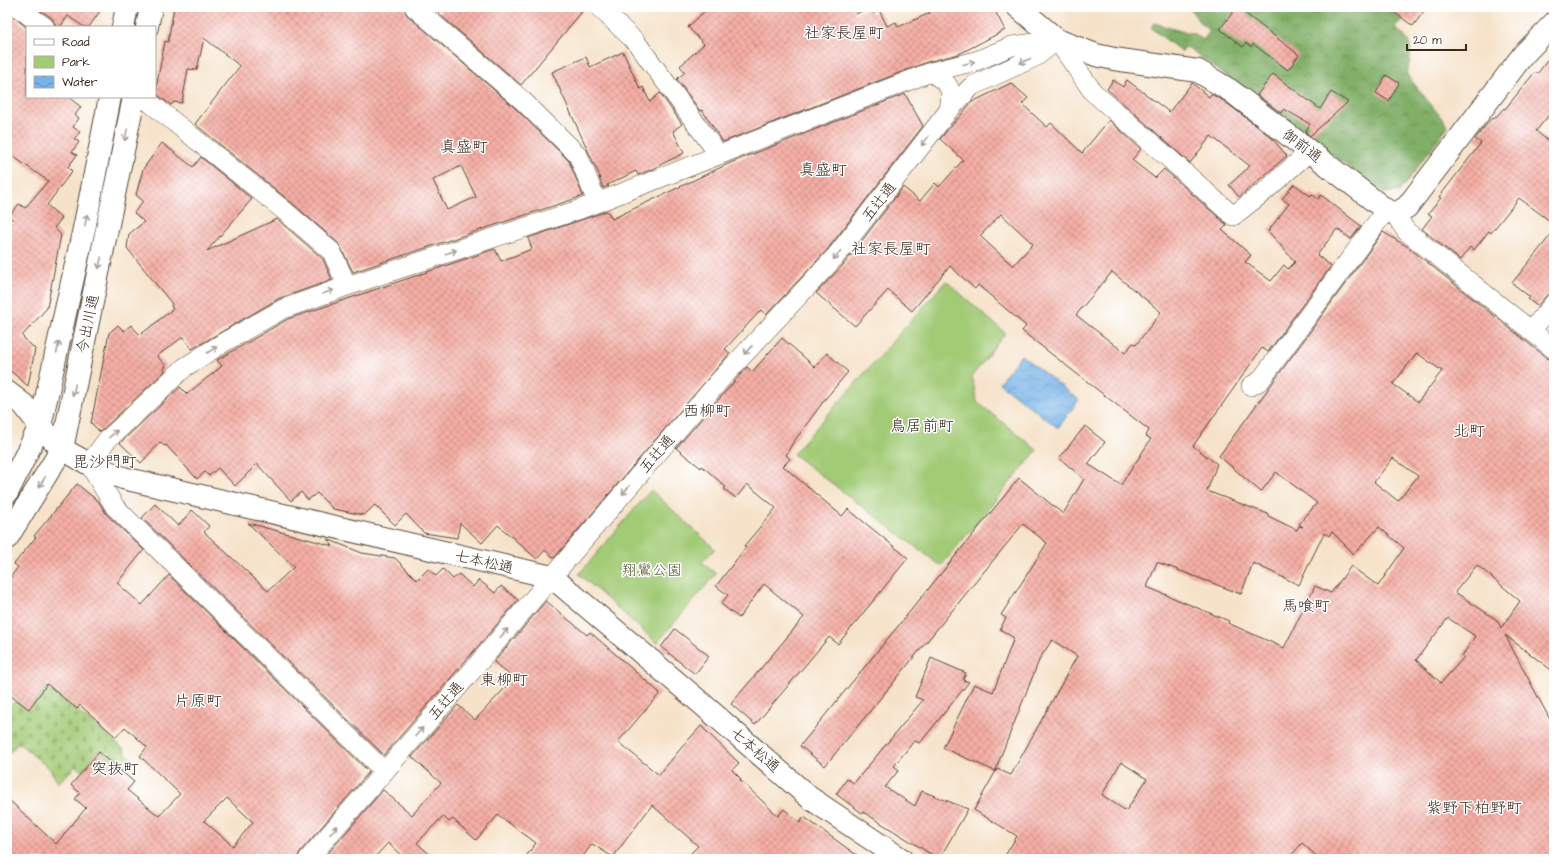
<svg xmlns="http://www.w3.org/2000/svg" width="1561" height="866" font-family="'Architects Daughter','Klee One',sans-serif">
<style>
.green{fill:#a2cb76;stroke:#6e7a4a}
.forest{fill:url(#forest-crowns);stroke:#5e6c42}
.cemetery{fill:url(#cemetery-stones);stroke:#6e7a4a}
.water{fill:url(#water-waves);stroke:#586e84}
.building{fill:url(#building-cross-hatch);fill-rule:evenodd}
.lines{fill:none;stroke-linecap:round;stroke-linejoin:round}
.minor-casing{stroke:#574638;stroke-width:20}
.tertiary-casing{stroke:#574638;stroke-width:24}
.secondary-casing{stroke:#574638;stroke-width:24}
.minor{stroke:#fff;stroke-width:19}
.tertiary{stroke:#fff;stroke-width:22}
.secondary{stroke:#fff;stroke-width:22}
.oneway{stroke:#a79f9a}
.labels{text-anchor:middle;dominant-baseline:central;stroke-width:3;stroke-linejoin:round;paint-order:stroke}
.street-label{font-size:15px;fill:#3b2a1e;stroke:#fff}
.park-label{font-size:15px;fill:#5a5a38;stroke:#fff}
.neighbourhood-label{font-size:16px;fill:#3b2a1e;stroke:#fff}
</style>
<defs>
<pattern id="forest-crowns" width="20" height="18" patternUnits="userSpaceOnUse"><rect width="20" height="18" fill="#81af67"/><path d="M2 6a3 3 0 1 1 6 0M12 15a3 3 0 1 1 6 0" fill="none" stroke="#6b8f54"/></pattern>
<pattern id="cemetery-stones" width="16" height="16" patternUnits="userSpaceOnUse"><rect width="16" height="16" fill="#a2cb76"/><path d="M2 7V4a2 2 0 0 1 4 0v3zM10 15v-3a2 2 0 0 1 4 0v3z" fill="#8cae66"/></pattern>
<pattern id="water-waves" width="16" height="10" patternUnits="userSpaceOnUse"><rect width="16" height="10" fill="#76b3e9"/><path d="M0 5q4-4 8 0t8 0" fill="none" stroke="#6292bc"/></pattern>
<pattern id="building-cross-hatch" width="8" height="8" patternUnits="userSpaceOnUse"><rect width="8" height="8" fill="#f5aea5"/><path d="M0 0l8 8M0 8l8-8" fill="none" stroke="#c88e86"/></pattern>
</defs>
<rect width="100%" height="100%" fill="#fff"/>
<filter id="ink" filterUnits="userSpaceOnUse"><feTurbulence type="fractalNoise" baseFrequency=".025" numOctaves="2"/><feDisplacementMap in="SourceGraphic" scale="8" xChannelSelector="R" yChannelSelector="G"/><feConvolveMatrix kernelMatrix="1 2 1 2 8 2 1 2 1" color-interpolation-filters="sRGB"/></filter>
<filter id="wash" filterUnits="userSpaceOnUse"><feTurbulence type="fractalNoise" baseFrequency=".012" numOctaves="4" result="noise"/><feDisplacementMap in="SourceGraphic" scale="16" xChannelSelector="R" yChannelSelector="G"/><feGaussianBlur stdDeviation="0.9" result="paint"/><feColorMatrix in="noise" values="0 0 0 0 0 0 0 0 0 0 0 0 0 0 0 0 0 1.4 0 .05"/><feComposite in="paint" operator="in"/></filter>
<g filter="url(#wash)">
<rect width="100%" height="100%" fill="#f6e2c9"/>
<path class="green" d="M946,281L1005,333L972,376L977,402L1037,450L941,566L793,454Z
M651,490L715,549L702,562L716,574L657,643L579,574Z"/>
<path class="forest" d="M1194,7H1315L1316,8L1380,7L1384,10L1387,9L1402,19L1395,28C1416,43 1411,52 1407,75L1448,126L1400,191L1384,193L1187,47L1182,52L1151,28L1154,23L1187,33H1194L1203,40L1210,31L1200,23L1191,10Z"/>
<path class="cemetery" d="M46,686L125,750L124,752L132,759L123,770L99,750L82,771L76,766L58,783L49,768L18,743L7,756V711L15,700L29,711Z"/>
<path class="water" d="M1021,355L1079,400L1058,428L999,383Z"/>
<g id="blocks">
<path class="building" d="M36,7H103L89,27H84L68,16L60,27H56L52,18Z
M174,7H403L407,15L515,108L569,161L583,196L353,272L339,244L293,204L195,124L240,66L204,38L197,70L188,69L182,103L174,102L171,105L155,93L165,41L168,42ZM461,166L476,197L447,210L433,180Z
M443,7H586L521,85L438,13Z
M709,7H851L856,14L870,7L873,13L879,10L887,26L896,22L898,27L930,13L926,7H993L1005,30L959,54L927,62L723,142L702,110L700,111L677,79L685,72L680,66L704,44L688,27Z
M1237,7L1299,55L1288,70L1253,44L1251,47L1246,43L1243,47L1220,29Z
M1387,7H1427L1413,26Z
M7,11L27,28V97H68L81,107L75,115L79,118L73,127L80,132L74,139L79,142L72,152L77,155L68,167L72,171L47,205L62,218L54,228L61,235L47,308L22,336L35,349L28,386L7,368V229L14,221L9,216L19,204L25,208L48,181L7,152Z
M623,52L640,89L643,87L650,102L660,93L682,124L673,131L684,153L650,170L638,175L636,171L607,185L609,186L603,188L599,177L601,179L552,72L586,57L590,67Z
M1554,52V109L1536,131L1554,146V224L1519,198L1491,233L1489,231L1474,250L1470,247L1460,260L1422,229L1432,216L1428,214L1441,198L1439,197L1481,143L1475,139L1492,118L1494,119L1504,108L1505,109L1535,72L1537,74Z
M1273,74L1320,109L1331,92L1348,102L1310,136L1305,132L1310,124L1284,109L1281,113L1257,95Z
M1386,75L1399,83L1389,101L1376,93Z
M1113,80L1123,87L1127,80L1169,112L1192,83L1209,97L1211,94L1224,101L1271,137L1287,156L1239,197L1229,185L1250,166L1211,136L1190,163L1107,89Z
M1011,83L1028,98L1022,104L1047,127L1051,123L1082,153L1109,120L1141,149L1132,160L1155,178L1164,169L1227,225L1222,230L1251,255L1245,262L1271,281L1284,265L1288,269L1295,262L1268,231L1289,204L1282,199L1294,184L1310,196L1312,194L1318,199L1321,195L1361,226L1351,239L1337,229L1317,255L1331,266L1268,352L1262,348L1193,446L1217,464L1207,491L1268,514V516L1297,530L1299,526L1303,527L1299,524L1317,503L1276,472L1261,492L1219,456L1383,232L1408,247L1547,358L1554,360V672L1505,635L1554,727V859H1320L1302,843L1288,859H1003L1017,836L974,810L997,769L1011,775L1077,656L1052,640L1040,658L995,771L943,748L974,684L993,692L1014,638L1000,629L1006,618L1001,615L1047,543L1023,524L825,766L800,746L1019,478L1063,514L1084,479L1059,458L1085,426L1105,442L1088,464L1121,485L1151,439L1146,436L1149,430L1022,331L1026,326L978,285L975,289L950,266L912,311L888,290L855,326L816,293L844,264L903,187L920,201L935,183L939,187L963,160L940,139L972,102ZM1001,214L1033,244L1013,266L980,236ZM1112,272L1161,312L1136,345L1133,343L1125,353L1076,315ZM1417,353L1442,371L1418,402L1393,384ZM1393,458L1418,476L1398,501L1374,482ZM1379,527L1404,548L1378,586L1351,566L1331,593L1315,586L1284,648L1228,623L1229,621L1147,587L1157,562L1241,594L1253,563L1299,585L1324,533L1329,536L1332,532L1354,554ZM1477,565L1520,601L1501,628L1497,620L1455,592ZM1448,618L1475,636L1462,656L1464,657L1441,683L1416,660ZM1121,762L1147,779L1126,811L1102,795Z
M905,94L923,126L827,250L766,315L761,310L725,349L730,353L554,558L545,550L537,559L498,525L482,543L460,523L457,538L424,533L406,514L395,525L375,505L364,515L333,509L317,493L308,500L301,492L291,501L257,464L235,486L218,468L209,476L205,472L197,479L166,445L164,446L160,442L141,463L120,443L180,387L187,394L222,366L217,360L288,319L495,249L501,261L532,249L528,238L607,211L612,219L730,163Z
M162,143L193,167L201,157L252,199L207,251L277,219L323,259L332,280L278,299L192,349L183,337L157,356L166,366L164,369L165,371L100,432L91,423L109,333L118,325L124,331L131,325L140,335L173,309L171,306L172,304L127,248L129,234L144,222L134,213L143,201L136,195L143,169Z
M1554,231V292L1546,296L1537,306L1528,299L1530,297L1512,283Z
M782,338L815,367L827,353L848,372L826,398L792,444L786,455L790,459L783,466L842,516L848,509L908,558L838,644L829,637L755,725L731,704L804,617L764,584L739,618L721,604L728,595L716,586L746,547L744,546L776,508L747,484L736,498L724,489L726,487L702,466L701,468L676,448L747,367L752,372Z
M77,484L99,502L107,515L144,550L117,583L142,605L169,575L369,772L300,852L297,859H7V798L56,844L86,808L75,799L80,793L71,785L99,752L134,782L127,790L159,816L180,794L140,756L147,747L125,727L116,737L80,705L77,709L47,684L29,709L7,693V582L18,567L14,564L36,537L34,536ZM227,798L253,822L233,846L204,821Z
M155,504L178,526L192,510L209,526L204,532L268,591L294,567L248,523L333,546L327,539L362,553L395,558L417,580L428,569L436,576L443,569L453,579L459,574L473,587L479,580L495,593L501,586L518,600L384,755L142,518Z
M546,601L587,635L590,632L660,693L618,742L659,775L682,747L701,726L739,763L732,770L741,779L740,780L778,816L784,809L800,823L804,817L862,859H685L698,846L652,805L613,857L592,844L581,859H524L536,843L498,815L476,840L453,819L449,822L443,816L417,843L435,859H405L388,843L373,859H323L383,790L412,815L441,783L412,757L458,705L475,720L505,688L511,679L508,677L509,675L494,662Z
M675,629L709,656L695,674L661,647Z
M931,658L966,673L963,680L969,682L920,743L914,741L894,766L899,770L885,787L915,806L922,791L968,809L939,859L863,812L862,813L836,794L847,779L854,783L923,700L915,697Z"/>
</g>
</g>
<g filter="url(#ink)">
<use href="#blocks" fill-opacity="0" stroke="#574638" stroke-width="1"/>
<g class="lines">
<defs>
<path id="minor" d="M17,7L45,27
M414,7L522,100L578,155L597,202
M599,7L636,42L719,155
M1057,40L1093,92L1163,153L1233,216L1265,191L1309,152
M931,72C950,85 953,86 949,110
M143,97L286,212L332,252L347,286
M1395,214L1406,231L1554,349
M1531,331L1554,303
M1251,386L1260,381L1386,210
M384,771L115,507L89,464L106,441L185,367L226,341L283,309L347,286L581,209L931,72L976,61L1012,46L1057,40
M308,859L453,693L720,380L835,257L949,110L972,86L1037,56L1057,40"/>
<path id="tertiary" d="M1018,7L1057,40L1096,55L1114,59L1198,71L1231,91L1386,210L1395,214L1407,207L1523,55L1554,23
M7,392L24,405L40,426L62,449L89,464L123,478L552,577L701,703L810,798L901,859"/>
<path id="secondary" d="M123,27L127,7
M147,27L151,7
M7,493L40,426L85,224L110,97
M7,538L62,449L134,97"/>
</defs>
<use href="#minor" class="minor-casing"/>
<use href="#tertiary" class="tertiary-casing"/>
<use href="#secondary" class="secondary-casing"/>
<use href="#minor" class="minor"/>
<use href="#tertiary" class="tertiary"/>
<use href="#secondary" class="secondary"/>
</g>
<defs><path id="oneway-shaft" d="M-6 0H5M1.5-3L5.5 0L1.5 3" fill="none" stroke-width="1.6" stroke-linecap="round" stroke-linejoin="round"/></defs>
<g class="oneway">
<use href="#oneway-shaft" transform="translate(1025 61) rotate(155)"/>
<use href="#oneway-shaft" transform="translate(969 63) rotate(-14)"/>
<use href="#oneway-shaft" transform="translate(126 135) rotate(102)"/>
<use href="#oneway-shaft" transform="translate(925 141) rotate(127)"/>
<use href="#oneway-shaft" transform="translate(86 220) rotate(-79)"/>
<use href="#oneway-shaft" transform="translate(451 252) rotate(-18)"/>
<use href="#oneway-shaft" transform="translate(837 255) rotate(130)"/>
<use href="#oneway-shaft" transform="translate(100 263) rotate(102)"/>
<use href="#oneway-shaft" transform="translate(328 292) rotate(-20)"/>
<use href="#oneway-shaft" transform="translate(58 347) rotate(-77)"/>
<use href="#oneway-shaft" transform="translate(212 350) rotate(-32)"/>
<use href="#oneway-shaft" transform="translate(748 350) rotate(133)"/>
<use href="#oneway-shaft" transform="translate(74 390) rotate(102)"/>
<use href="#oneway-shaft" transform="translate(113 434) rotate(-43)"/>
<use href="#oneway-shaft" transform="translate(42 482) rotate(122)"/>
<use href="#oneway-shaft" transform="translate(626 490) rotate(131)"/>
<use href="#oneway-shaft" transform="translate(504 633) rotate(-50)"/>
<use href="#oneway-shaft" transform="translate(419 732) rotate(-49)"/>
<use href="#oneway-shaft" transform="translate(334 830) rotate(-49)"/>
</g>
</g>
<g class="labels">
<g class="street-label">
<text transform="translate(1302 146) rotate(37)">御前通</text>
<text transform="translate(879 202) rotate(-52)">五辻通</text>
<text transform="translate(88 324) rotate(-78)">今出川通</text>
<text transform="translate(657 454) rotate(-49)">五辻通</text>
<text transform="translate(484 562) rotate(13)">七本松通</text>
<text transform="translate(446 701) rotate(-49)">五辻通</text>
<text transform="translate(755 750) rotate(41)">七本松通</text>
</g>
<g class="park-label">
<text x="652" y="570">翔鸞公園</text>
</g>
<g class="neighbourhood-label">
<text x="844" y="33">社家長屋町</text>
<text x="464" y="147">真盛町</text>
<text x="823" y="170">真盛町</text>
<text x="891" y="249">社家長屋町</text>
<text x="707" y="411">西柳町</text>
<text x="922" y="426">鳥居前町</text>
<text x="1469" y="431">北町</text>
<text x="105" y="462">毘沙門町</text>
<text x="1306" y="606">馬喰町</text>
<text x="504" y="680">東柳町</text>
<text x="198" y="701">片原町</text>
<text x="115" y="769">突抜町</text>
<text x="1474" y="808">紫野下柏野町</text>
</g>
</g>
<rect width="1561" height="866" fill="none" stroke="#fff" stroke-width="24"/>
<rect x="26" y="26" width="130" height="72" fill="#ffffff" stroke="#b1aaa5"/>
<rect x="34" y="39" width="20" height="6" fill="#ffffff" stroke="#b1aaa5"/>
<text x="62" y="46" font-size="12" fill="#3b2a1e">Road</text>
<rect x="34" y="56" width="20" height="12" fill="#a2cb76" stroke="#b1aaa5"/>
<text x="62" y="66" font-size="12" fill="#3b2a1e">Park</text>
<rect x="34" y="76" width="20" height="12" fill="url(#water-waves)" stroke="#b1aaa5"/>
<text x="62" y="86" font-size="12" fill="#3b2a1e">Water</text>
<path d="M1407 44v6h59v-6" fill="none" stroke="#3b2a1e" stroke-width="2"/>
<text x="1413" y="44" font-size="12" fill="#3b2a1e" stroke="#ffffff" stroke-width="3" paint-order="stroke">20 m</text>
</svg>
